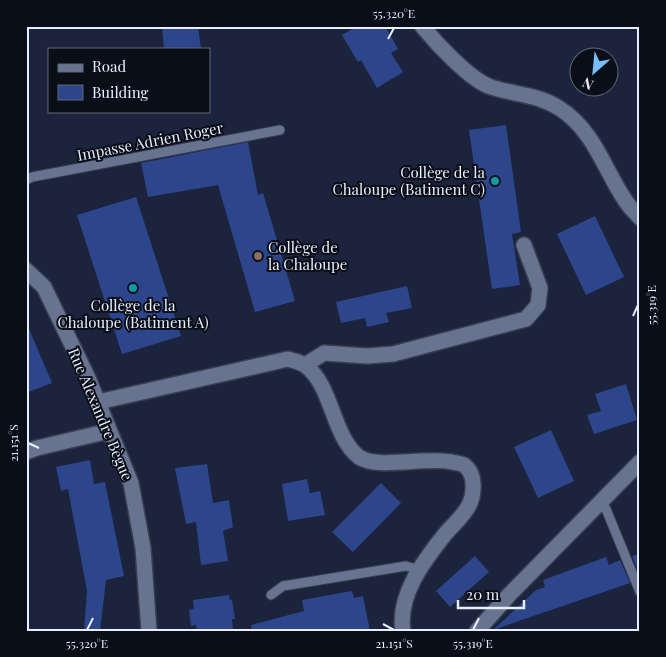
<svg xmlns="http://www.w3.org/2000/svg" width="666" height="657" font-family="'Playfair Display',serif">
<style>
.building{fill:#2d458a}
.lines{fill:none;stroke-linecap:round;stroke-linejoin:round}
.lane-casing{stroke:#383e52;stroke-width:11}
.street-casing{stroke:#383e52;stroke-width:18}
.secondary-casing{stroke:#383e52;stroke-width:18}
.lane{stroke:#67738f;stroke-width:9}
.street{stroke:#67738f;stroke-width:15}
.secondary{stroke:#67738f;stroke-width:15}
.ticks{fill:none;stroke:#e7eefe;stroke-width:2}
.culture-dot{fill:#0f9aa8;stroke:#0a0e18;stroke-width:2}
.education-dot{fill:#8d6e63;stroke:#0a0e18;stroke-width:2}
.labels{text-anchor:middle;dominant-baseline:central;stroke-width:4;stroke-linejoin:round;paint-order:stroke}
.street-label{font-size:15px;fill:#e7eefe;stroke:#0a0e18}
.poi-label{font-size:15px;fill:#e7eefe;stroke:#0a0e18;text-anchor:end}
.neatline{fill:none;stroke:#e7eefe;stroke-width:2}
.ticks-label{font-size:12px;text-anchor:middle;fill:#e7eefe}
</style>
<rect width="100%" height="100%" fill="#1b243c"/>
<path class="building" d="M162,26H198L201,49H164Z
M357,26H385L398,49L391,53L403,72L377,88L361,60L358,62L342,35Z
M506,125L521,232L512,234L520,285L492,289L469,130Z
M248,142L258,195L263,193L295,301L255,312L218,185L148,197L141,163Z
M136,197L181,336L122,354L77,215Z
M595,216L624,277L586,295L557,234Z
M407,286L412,308L386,313L389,322L367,327L365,318L341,323L336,302Z
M26,322L52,383L26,393Z
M626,384L637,420L594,434L587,415L601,411L595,394Z
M551,430L574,481L538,498L514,447Z
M90,460L94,484L105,482L124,576L106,580L100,631H84L87,591L68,489L61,491L56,467Z
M207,464L213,503L229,500L233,527L223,531L228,561L201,565L196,522L186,524L175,468Z
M307,479L310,493L320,491L325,515L288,521L282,484Z
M381,483L401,503L353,552L332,532Z
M640,554V575L632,556Z
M475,556L489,572L450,607L436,591Z
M606,557L609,565L620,560L630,583L493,630L536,590L545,587L543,580Z
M352,591L354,598L363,596L370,631H252L251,625L304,611L302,600Z
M229,595L230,600H232L235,619H232L233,631H197L196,625L191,626L189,610L194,609L193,600Z"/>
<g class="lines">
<defs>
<path id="lane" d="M26,180L32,177L280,130
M600,502L606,509L640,592
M271,595L283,586L406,566L420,570"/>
<path id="street" d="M422,26C436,43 470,80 491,87C515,95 537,94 559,108C594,130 604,169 625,200C629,207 635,212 640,218
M305,365L324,353L367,356L393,354L526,319L538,305L540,288L524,245
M98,402L288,359C294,361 301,362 306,366C333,387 332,436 359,457C378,470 427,456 452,462C455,463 461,463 464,465C476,473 475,495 468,507C463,516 453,525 446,533C425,559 397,595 403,631
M26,452L37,448L109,431
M477,631L509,595L640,462"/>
<path id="secondary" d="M26,270L44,287L88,378L131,483L143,548L149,631"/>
</defs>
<use href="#lane" class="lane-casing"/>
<use href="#street" class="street-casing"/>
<use href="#secondary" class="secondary-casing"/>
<use href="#lane" class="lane"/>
<use href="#street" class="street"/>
<use href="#secondary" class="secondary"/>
</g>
<path class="ticks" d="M388,39L394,28M633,316L638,305M28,443L39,448M383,624L394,630M87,630L93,618M473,630L479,618"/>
<g class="culture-dot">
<circle cx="495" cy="181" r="5"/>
<circle cx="133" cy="288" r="5"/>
</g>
<circle class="education-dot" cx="258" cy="256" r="5"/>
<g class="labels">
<g class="street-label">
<text transform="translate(150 141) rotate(-11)">Impasse Adrien Roger</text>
<text transform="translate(101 414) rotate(67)">Rue Alexandre Bègue</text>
</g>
<g class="poi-label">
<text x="485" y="172">Collège de la<tspan x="485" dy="17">Chaloupe (Batiment C)</tspan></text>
<text x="268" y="247" text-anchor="start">Collège de<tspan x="268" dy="17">la Chaloupe</tspan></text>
<text x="133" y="305" text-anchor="middle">Collège de la<tspan x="133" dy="17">Chaloupe (Batiment A)</tspan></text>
</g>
</g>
<rect width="666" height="657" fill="none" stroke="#0a0e18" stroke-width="55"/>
<rect x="48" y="48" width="162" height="65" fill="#0a0e18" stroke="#626874"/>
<rect x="58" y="64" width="25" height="8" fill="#67738f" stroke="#626874"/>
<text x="92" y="72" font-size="15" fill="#e7eefe">Road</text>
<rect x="58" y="85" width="25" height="15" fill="#2d458a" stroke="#626874"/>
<text x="92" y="98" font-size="15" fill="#e7eefe">Building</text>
<g transform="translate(594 72) rotate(207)"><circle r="24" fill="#0a0e18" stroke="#626874"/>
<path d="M0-4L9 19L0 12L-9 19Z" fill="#77bff7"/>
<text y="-8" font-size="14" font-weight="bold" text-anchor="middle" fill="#e7eefe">N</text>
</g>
<path d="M458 600v8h66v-8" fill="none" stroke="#e7eefe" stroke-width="2.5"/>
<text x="466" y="600" font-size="15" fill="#e7eefe" stroke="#0a0e18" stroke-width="4" paint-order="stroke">20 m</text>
<rect x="28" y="28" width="610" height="602" class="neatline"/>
<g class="ticks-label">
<text x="394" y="18">55.320°E</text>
<text transform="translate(652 305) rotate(-90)" y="4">55.319°E</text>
<text transform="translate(14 443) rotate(-90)" y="4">21.151°S</text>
<text x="87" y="648">55.320°E</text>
<text x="394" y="648">21.151°S</text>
<text x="473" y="648">55.319°E</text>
</g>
</svg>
